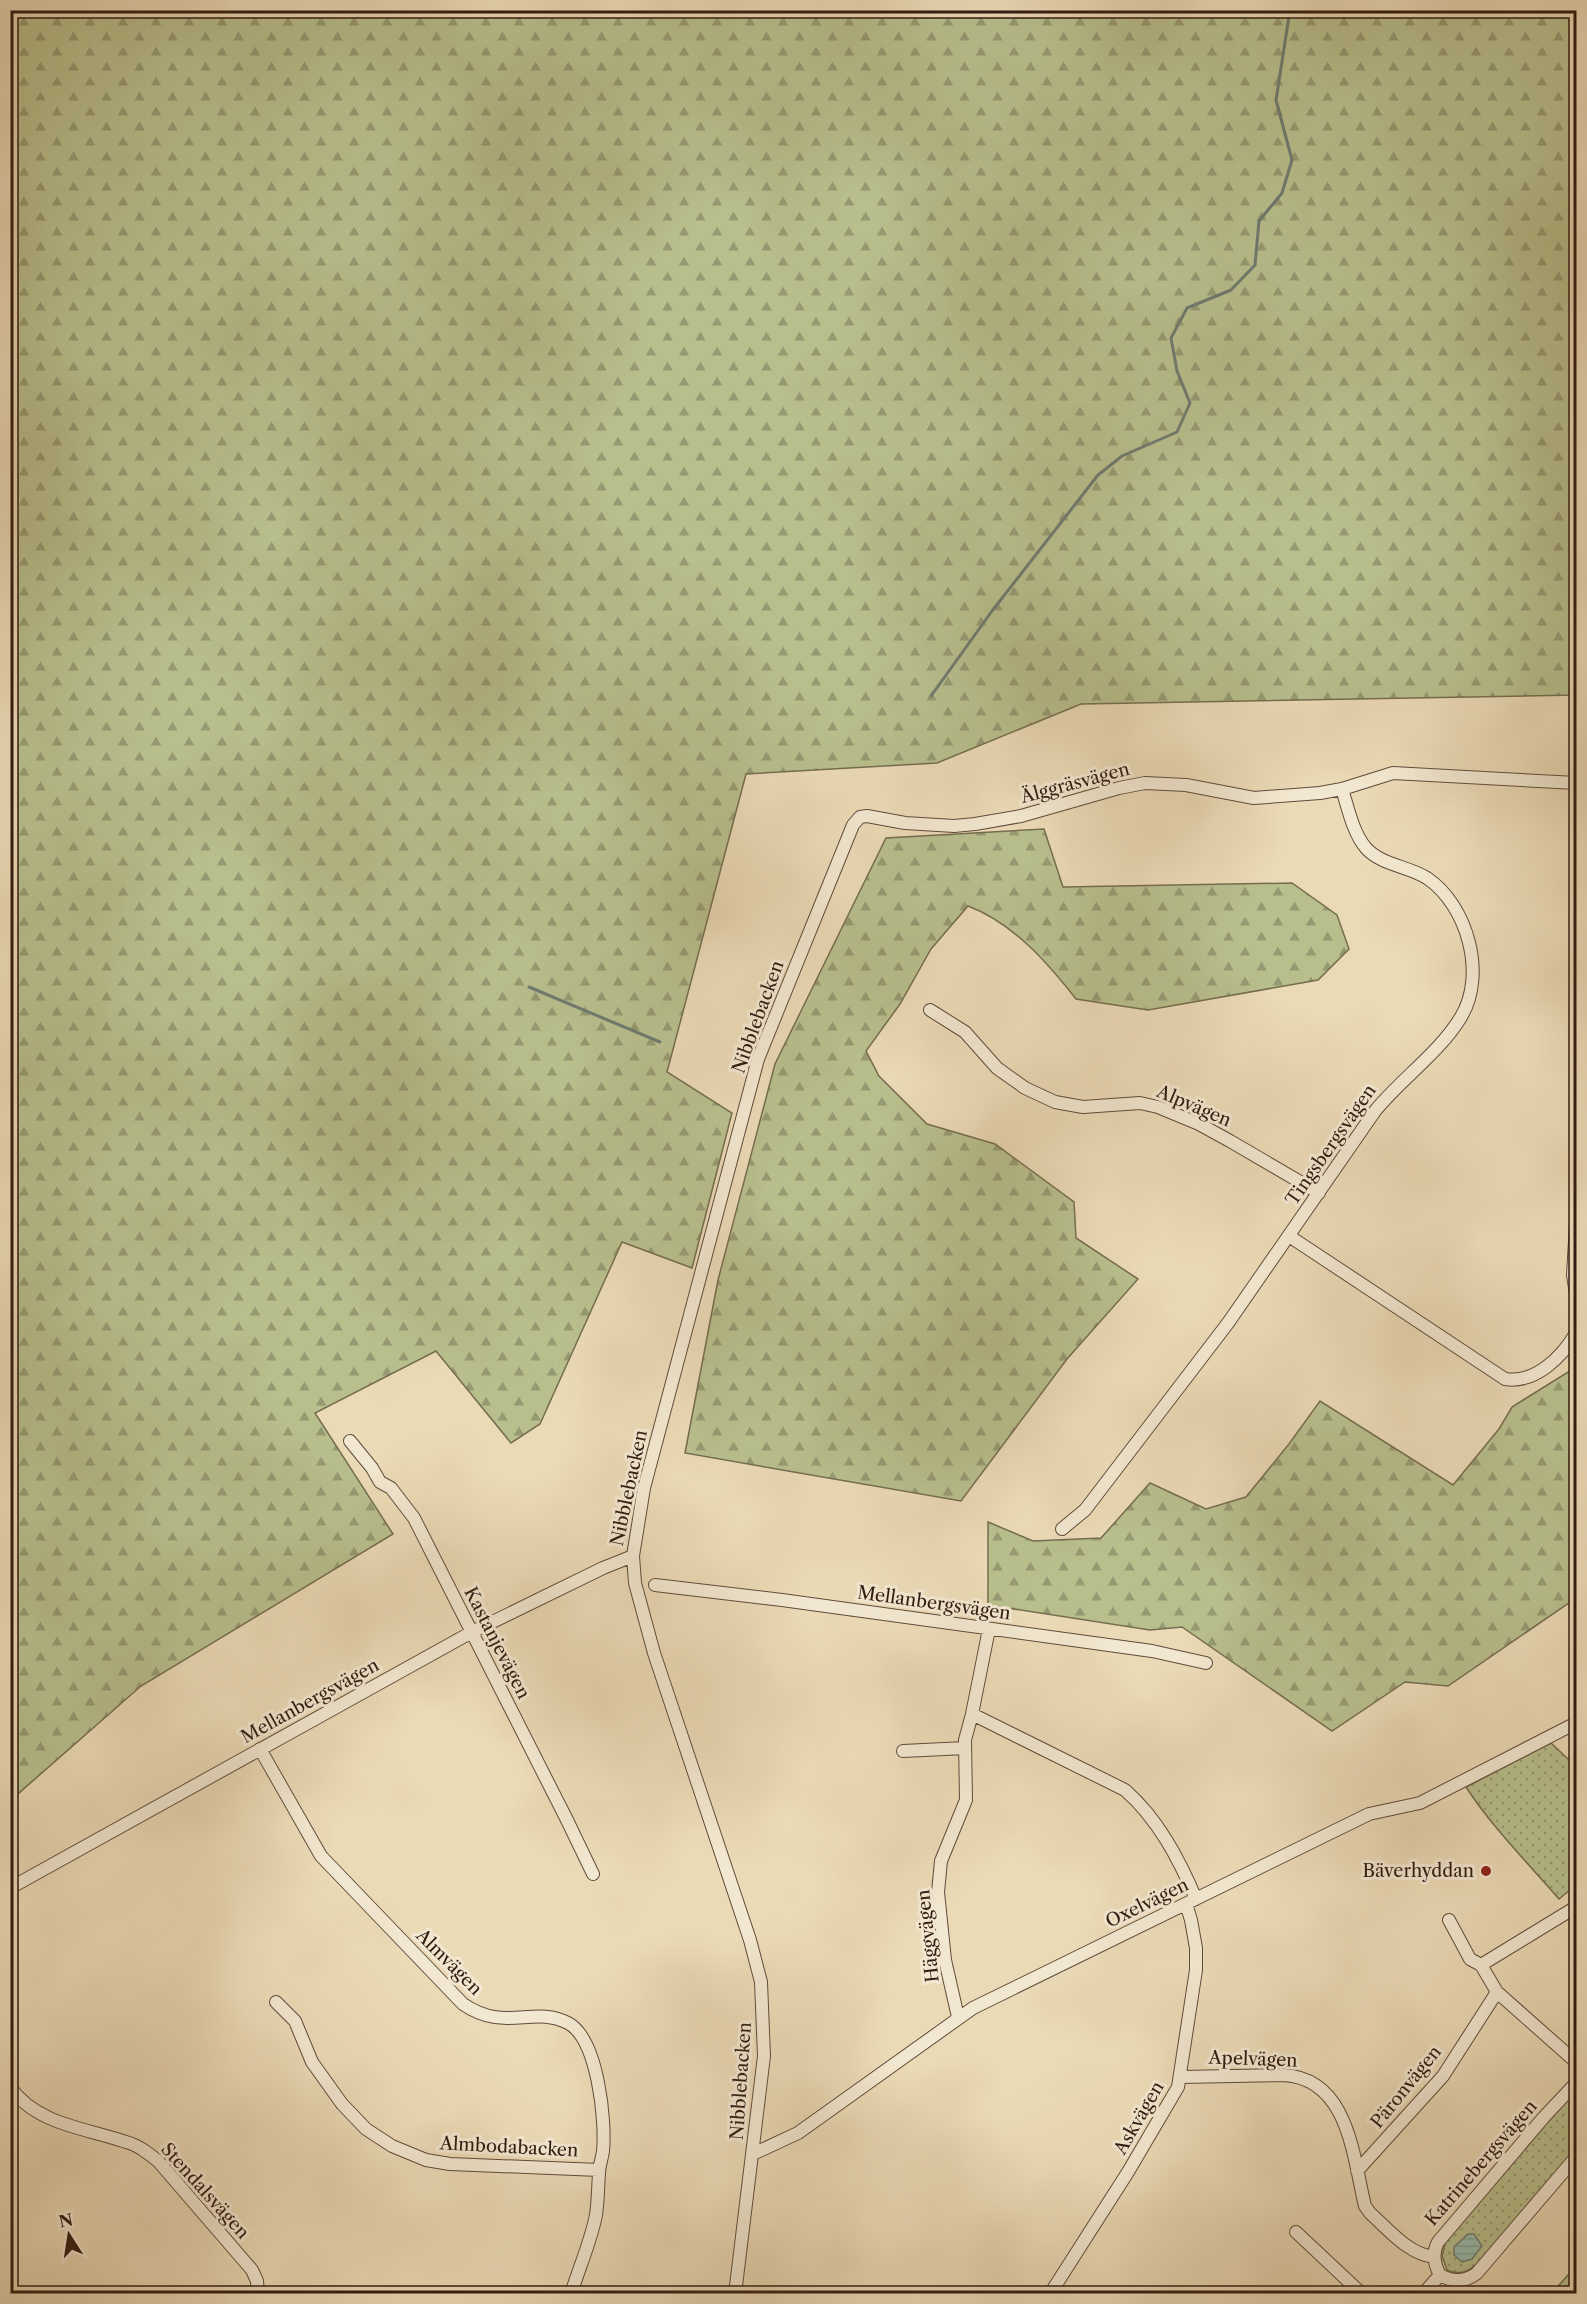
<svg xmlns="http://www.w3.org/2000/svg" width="1587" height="2304" font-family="'Libre Caslon Text',serif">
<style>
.forest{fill:url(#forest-firs);stroke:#756d50;stroke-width:1.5}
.park{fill:url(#park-dots);stroke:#756d50;stroke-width:1.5}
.water{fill:url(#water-rules);stroke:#6f7b70;stroke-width:1.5}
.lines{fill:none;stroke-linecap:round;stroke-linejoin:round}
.stream{stroke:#6f7b70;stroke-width:3}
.minor-casing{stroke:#604b3b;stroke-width:14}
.minor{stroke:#f2e7d0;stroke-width:12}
.poi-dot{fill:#8f2418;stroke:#f2e7d0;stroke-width:2}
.labels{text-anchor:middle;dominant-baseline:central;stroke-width:6;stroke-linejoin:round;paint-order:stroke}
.street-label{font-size:18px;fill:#321b12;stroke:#f2e7d0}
.poi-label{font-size:18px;fill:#321b12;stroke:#f2e7d0;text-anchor:end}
</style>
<defs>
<pattern id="forest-firs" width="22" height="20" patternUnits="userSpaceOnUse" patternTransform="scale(1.5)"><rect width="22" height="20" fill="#b8bf8d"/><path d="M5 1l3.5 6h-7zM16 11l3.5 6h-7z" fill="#969a72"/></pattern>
<pattern id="park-dots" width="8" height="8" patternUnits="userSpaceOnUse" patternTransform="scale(1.5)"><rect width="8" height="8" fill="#b8bf8d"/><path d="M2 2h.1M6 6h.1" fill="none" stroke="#969a72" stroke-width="1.8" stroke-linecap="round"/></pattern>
<pattern id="water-rules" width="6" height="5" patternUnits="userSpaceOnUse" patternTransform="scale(1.5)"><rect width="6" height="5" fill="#98bbae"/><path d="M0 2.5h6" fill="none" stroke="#83a095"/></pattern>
</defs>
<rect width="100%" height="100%" fill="#ebdab6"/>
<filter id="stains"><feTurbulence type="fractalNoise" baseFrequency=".00333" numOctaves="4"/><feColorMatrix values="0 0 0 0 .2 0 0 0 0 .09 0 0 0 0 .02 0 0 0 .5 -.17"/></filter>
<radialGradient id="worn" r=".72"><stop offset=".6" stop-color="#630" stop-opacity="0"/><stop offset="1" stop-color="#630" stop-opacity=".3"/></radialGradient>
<path class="forest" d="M11,10L1576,11V695L1081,704L937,763L746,774L667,1072L732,1113L692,1268L622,1242L540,1424L511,1443L436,1351L315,1413L393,1534L141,1686L11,1800Z
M1044,829L1063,887L1292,883L1337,915L1349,949L1318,980L1148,1010L1076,999C1047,962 1013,923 968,906L931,949L900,1004L866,1051L879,1076L927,1124L995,1144L1074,1202L1076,1238L1138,1279L1067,1359L961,1501L685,1453L718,1280L775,1064L886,838Z
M1576,1367V1598L1448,1686L1405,1682L1332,1731L1182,1627L1150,1630L988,1605V1522L1033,1541L1101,1538L1150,1483L1206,1509L1246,1497L1289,1444L1320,1401L1453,1485L1499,1429L1512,1407Z
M1576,2266V2293H1552Z"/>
<path class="park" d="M1551,1743L1568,1759H1576V1885L1559,1899C1527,1862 1492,1827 1466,1787Z
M1576,2092V2149L1489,2253C1477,2264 1465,2279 1447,2270L1442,2256L1446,2240L1570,2096Z"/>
<path class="water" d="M1468,2234H1474L1482,2246L1472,2259L1462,2262L1454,2255V2247Z"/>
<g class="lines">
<path class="stream" d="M931,696L992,611L1098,475L1122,456L1177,432L1190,403L1177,371L1171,338L1187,308L1231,290L1255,265L1259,221L1282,193L1292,160L1276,100L1290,10
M529,987L660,1042"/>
<defs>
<path id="minor" d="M930,1010L965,1032L997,1068L1025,1088L1055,1102L1083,1107L1140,1103L1158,1107L1199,1124L1230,1141L1319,1193
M1576,1225L1573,1275L1576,1294
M1289,1236L1505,1379C1535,1384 1562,1357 1576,1333
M350,1441L372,1468L380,1482L391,1488L414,1518L567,1820L593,1874
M1062,1529L1085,1510L1228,1323L1375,1111C1402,1078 1439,1053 1461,1017C1487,974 1467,905 1427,878C1408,866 1381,865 1366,848C1353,833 1348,808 1342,789
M655,1585L782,1600L1152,1651L1206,1663
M972,1714L1125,1790C1158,1819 1179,1859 1196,1899
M260,1749L321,1856L463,2004C505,2033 533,2005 568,2023C598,2039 606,2121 603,2151C602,2159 599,2166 599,2174C598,2187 598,2202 596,2215C591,2241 579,2268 571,2294
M903,1751L965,1748
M10,1888L472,1632L603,1568L633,1556
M1449,1920L1470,1959L1481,1965
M1481,1965L1497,1992L1576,2062
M1481,1965L1576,1907
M276,2002L295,2021L312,2062L342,2104L366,2129L392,2146L426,2160L450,2164L599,2170
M958,2017L945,1960L938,1892L941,1861L966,1800L965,1740L972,1714L989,1629
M1181,2077L1284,2075C1349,2079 1353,2157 1365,2206L1370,2213C1389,2230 1408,2254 1434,2257
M1576,2083L1544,2117L1438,2242C1432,2253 1434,2264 1440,2275C1452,2282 1466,2282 1477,2273L1576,2157
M10,2087C37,2125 86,2128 126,2142C138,2145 148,2153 158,2161L252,2270L257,2281L258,2294
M753,2154L798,2133L973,2008L1369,1814L1420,1803L1576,1723
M1357,2171L1443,2076L1497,1992
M1296,2232L1362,2294
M735,2294L764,2056L761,1982L750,1940L654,1653L635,1583L633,1556L644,1488L758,1059L853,825L860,817L867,816L905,823L954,826L975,824L1021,816L1119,788L1145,783L1186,785L1254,798L1320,793L1342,789L1393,773L1576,783
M1050,2294L1128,2172L1178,2087L1196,1970V1948L1191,1920L1186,1904
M1423,2294L1440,2275"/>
</defs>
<use href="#minor" class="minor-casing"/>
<use href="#minor" class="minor"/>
</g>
<circle class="poi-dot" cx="1486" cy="1871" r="6"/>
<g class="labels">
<g class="street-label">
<text transform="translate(1075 783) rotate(-15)">Älggräsvägen</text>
<text transform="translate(758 1017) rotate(-70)">Nibblebacken</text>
<text transform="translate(1194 1106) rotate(23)">Alpvägen</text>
<text transform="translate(1331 1145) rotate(-55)">Tingsbergsvägen</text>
<text transform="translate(629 1488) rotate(-78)">Nibblebacken</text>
<text transform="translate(934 1603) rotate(8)">Mellanbergsvägen</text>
<text transform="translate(497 1643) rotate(63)">Kastanjevägen</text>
<text transform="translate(310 1701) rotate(-29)">Mellanbergsvägen</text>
<text transform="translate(1147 1903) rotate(-26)">Oxelvägen</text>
<text transform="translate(928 1936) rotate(-96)">Häggvägen</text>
<text transform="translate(449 1962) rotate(45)">Almvägen</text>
<text transform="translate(1253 2059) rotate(2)">Apelvägen</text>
<text transform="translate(741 2081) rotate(-86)">Nibblebacken</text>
<text transform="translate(1406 2087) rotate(-51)">Päronvägen</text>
<text transform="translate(1139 2118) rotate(-60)">Askvägen</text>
<text transform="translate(509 2147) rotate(3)">Almbodabacken</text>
<text transform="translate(1481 2163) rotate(-49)">Katrinebergsvägen</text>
<text transform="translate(205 2191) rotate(48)">Stendalsvägen</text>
</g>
<g class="poi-label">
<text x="1474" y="1871">Bäverhyddan</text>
</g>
</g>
<rect width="1587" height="2304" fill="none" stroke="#ebdab6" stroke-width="36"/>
<rect x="12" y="12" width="1563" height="2280" fill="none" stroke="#321b12" stroke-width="3"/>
<rect x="18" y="18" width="1551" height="2268" fill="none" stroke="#321b12" stroke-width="1.5"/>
<g transform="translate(69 2235) rotate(348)" stroke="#f2e7d0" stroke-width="4.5" paint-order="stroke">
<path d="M0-4.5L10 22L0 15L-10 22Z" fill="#321b12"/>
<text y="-9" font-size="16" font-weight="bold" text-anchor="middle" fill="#321b12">N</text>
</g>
<rect width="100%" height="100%" filter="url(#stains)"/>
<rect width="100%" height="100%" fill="url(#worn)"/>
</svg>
